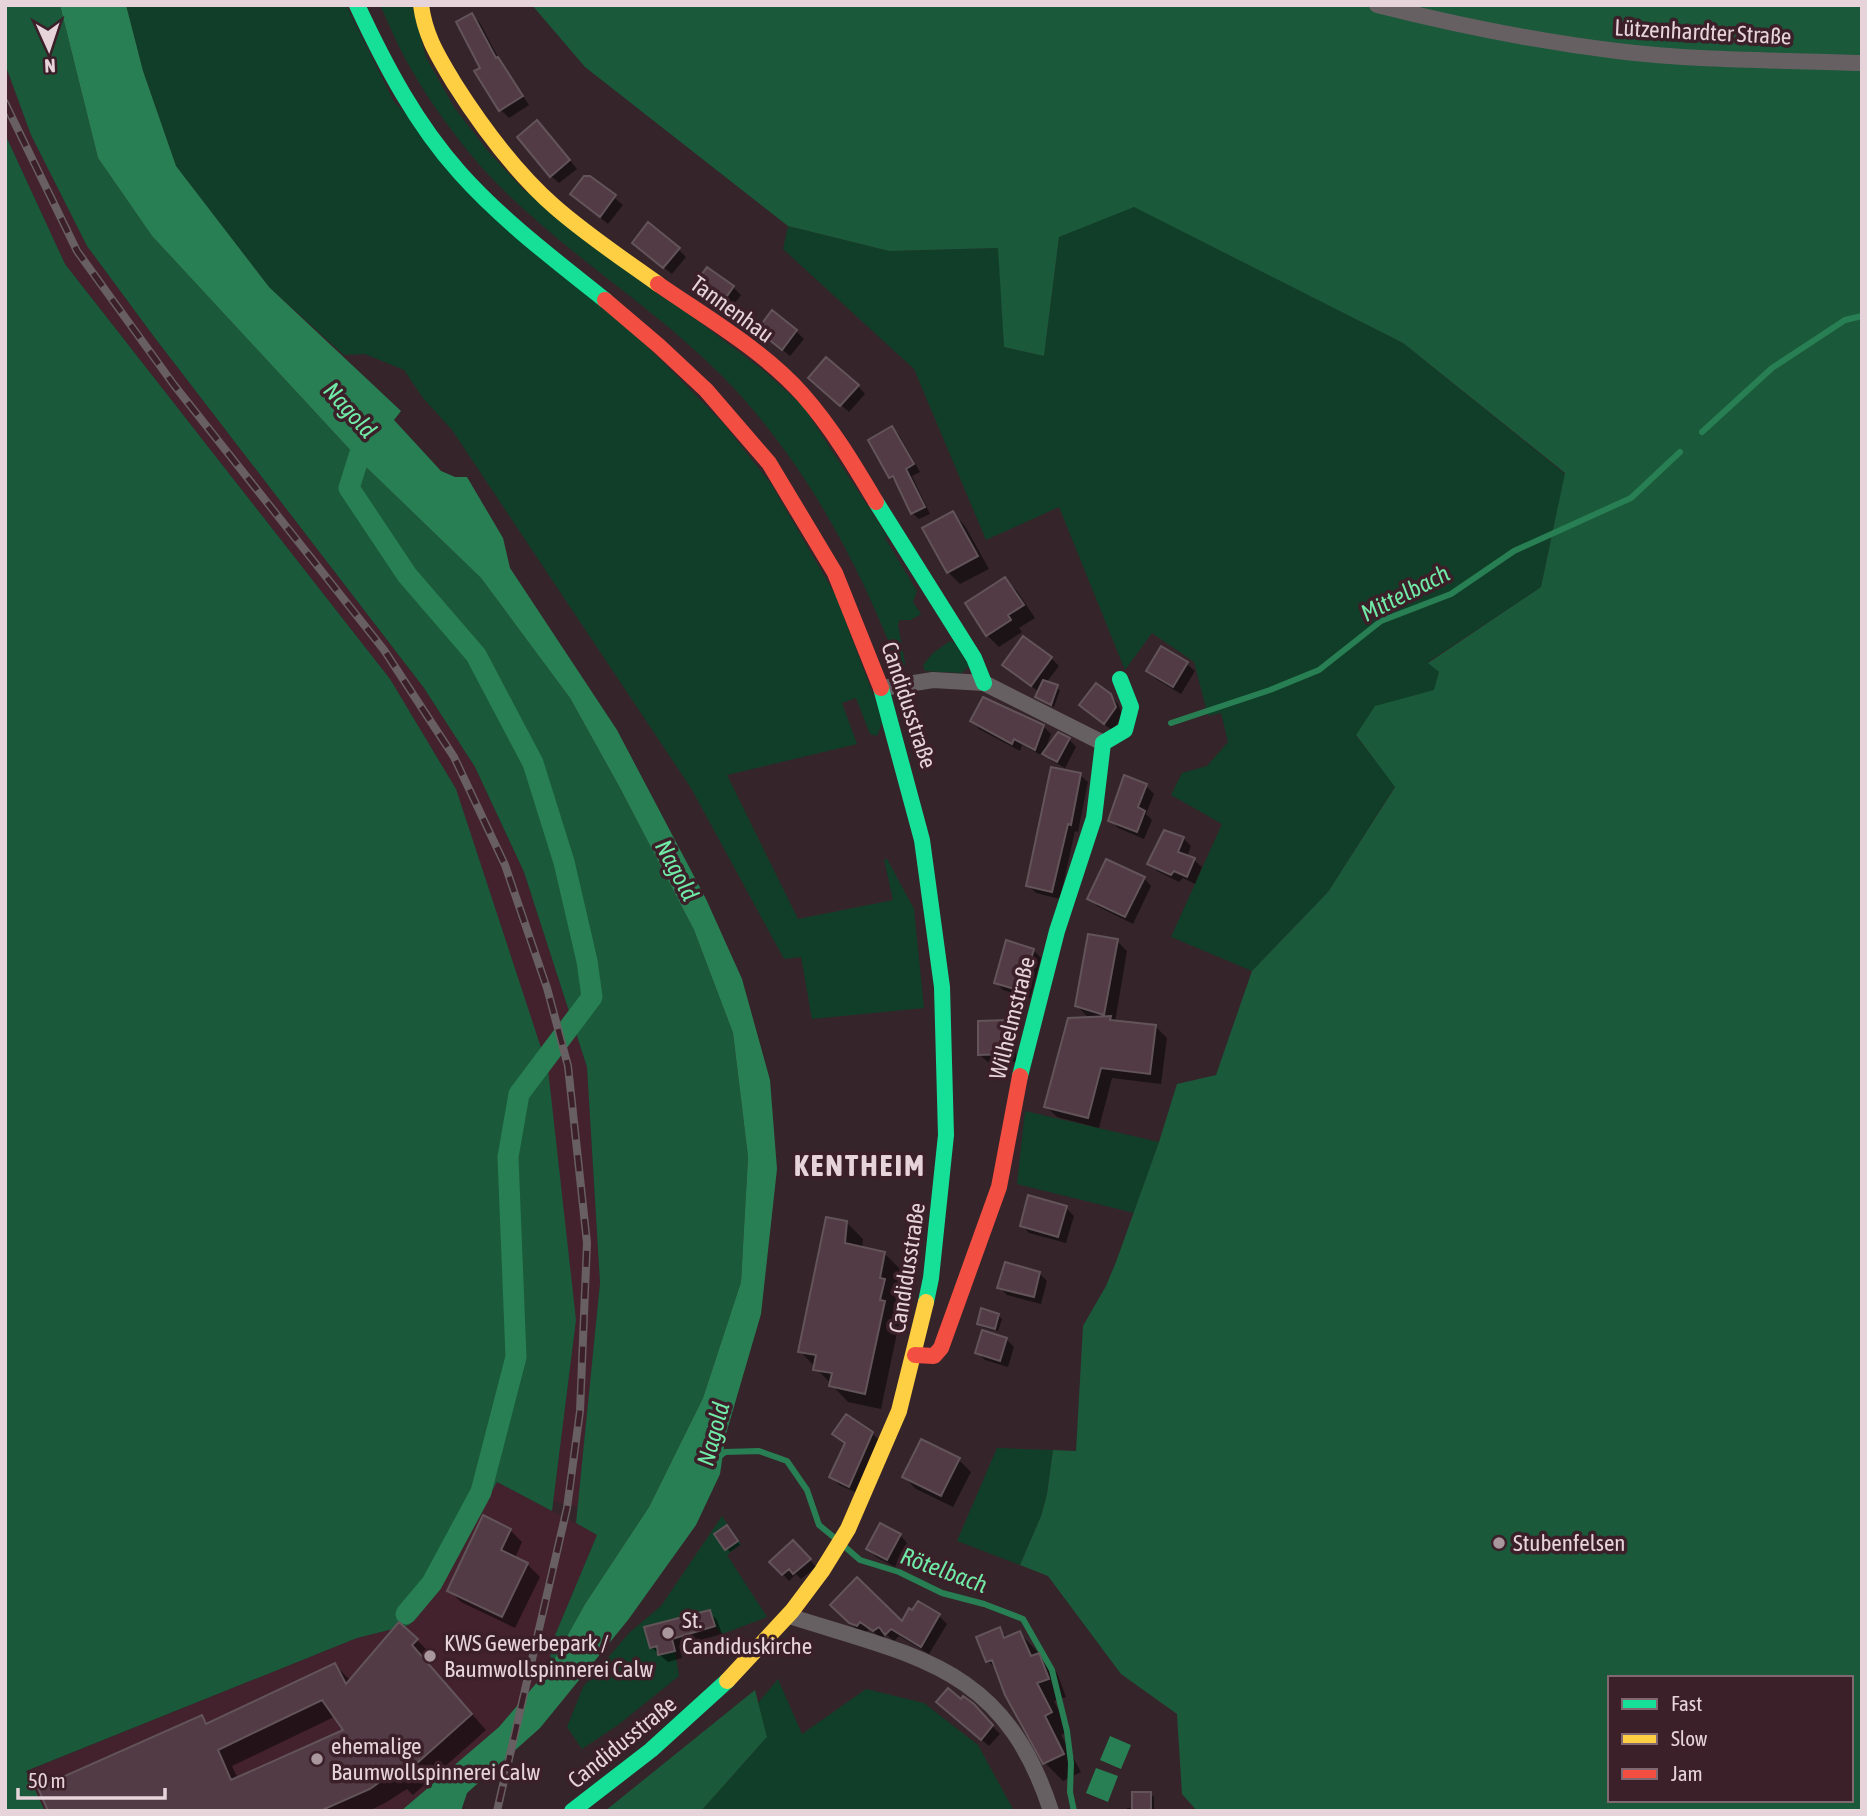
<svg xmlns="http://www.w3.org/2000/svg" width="1867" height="1816" font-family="'Asap Condensed',sans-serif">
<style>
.built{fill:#43222e}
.green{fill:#113e28}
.forest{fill:#1a593a;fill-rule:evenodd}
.water{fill:#287f53}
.shadow{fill:#0007;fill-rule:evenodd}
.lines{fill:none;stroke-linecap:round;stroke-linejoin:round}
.stream{stroke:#287f53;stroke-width:6}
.canal{stroke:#287f53;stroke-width:21}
.building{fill:#523b45;stroke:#625459;stroke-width:2;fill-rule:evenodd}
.street{stroke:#676062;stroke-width:16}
.fast{stroke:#16e098;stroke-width:16}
.slow{stroke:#ffcf43;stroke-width:16}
.jam{stroke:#f24e42;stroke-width:16}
.rail-casing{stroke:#685f62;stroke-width:8}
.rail{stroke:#3b1f29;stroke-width:5;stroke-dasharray:16;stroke-linecap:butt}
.poi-dot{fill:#a9979d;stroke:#3b1f29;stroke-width:2.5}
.labels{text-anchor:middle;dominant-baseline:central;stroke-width:7;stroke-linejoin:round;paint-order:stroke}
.street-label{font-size:23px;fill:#e7d4da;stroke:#3b1f29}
.poi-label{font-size:23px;fill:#e7d4da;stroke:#3b1f29;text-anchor:start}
.water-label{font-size:24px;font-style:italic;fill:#70eaa6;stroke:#3b1f29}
.district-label{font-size:30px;font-weight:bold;letter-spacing:2px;fill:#e7d4da;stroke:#3b1f29}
</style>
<rect width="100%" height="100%" fill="#35252b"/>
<path class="built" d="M5,64L31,135L87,246L155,338L424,688L475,767L524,872L587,1067L600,1283L578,1507L553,1501L576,1320L456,789L390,679L65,264L5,134Z
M497,1482L597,1535L551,1645L550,1667L499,1727L401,1811H45L25,1772L357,1638L409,1625L441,1584Z"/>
<path class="green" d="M126,5H346L394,102L663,362L723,423L771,484L836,596L883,721L877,736L870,734L856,698L842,703L857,744L727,775L798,919L893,900L884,859H887L914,909L924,1008L812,1019L801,957L784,959L691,788L452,430L423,398L404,370L365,354L344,355L269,287L176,166L143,71Z
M380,5H412L426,57L454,107L488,151L523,189L763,370L803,406L887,536L885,538L917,591L913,602L921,614L911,620H900L898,625L905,663L904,670H900C861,569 814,479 742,397C665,311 562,255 484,170C457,139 430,103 410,67C398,47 390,26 380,5Z
M1133,206L1403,343L1565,474L1541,587L1428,662L1439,672L1435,690L1375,707L1356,736L1395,786L1328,892L1252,971L1171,937L1222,824L1171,795L1182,773L1207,766L1228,742L1221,713L1208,716L1194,662L1152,633L1125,670L1059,507L986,540L914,369L783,249L788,226L889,251L999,248L1004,347L1044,356L1059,237Z
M950,641L956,644L969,666L962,673L925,671L923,665L933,653Z
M1025,1111L1159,1142L1134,1213L1017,1184Z
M997,1448L1053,1450L1047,1494L1041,1516L1020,1565L957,1541Z
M722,1516L741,1544L727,1555L767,1617L722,1634L715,1626L709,1610L644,1627L650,1648L657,1646L658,1655L675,1651L679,1676L618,1725L582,1749L567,1727L583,1687L629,1633L661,1606Z
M778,1679L802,1734L866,1689L924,1703L978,1745L1014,1811H701L767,1737L758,1703Z"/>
<path class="forest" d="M5,5H60L98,158L152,236L366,467L481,578L570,698L620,788L694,930L733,1033L748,1157L741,1282L703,1398L649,1507L585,1604L550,1667L551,1645L597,1535L576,1523L600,1283L587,1067L524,872L475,767L424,688L155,338L87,246L31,135L5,64Z
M532,5H1862V1811H1197L1182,1794L1177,1714L1121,1674L1048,1576L1020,1565L1041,1516L1047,1494L1053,1450L1076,1451L1083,1326L1106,1286L1116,1262L1159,1142L1177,1084L1216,1075L1252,971L1328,892L1395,787L1356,735L1375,706L1434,690L1439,672L1428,663L1541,587L1565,473L1403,343L1134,207L1059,237L1044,356L1004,347L998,248L889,251L788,226L585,67ZM1610,1678H1851V1800H1610Z
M5,134L65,264L390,679L456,789L548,1069L576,1320L552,1511L497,1482L441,1584L409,1625L357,1638L26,1771L45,1811H5Z
M755,1690L767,1737L701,1811H605Z"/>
<path class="water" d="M60,5H126L143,71L176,166L269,287L401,411L394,420L441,471L455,477H467L503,538L510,568L617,730L706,899L742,979L770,1080L777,1169L761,1314L726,1434L720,1474L696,1525L628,1620L540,1728L467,1793L461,1811H401L499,1727L550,1667L585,1604L649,1507L703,1398L741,1282L748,1157L733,1033L694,930L620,788L570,698L481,578L366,467L152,236L98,158Z
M1110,1736L1131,1745L1121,1769L1100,1760Z
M1096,1768L1118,1776L1108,1802L1086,1793Z"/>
<path class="shadow" d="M472,15L480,23L500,61L529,105L509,118L501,110L477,72L483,68Z
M545,130L577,169L559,183L551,176Z
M590,177L623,205L608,224L572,194Z
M678,249L686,257L672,274L642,250Z
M695,287H733L741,295L728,312Z
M796,331L804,339L790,356L767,337Z
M818,385L858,386L865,394L849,412Z
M892,428L899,435L920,472L912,476L930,514L919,519L912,513L897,484L891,477L870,441Z
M953,513L965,526L989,569L960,584L948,572Z
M1005,579L1017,591L1035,618L1019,628L1022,632L999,647L987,635Z
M1051,658L1059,666L1046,683L1060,690L1054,707L1041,700L1038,697L1039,692L1004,665Z
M1187,664L1195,671L1181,694L1156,679L1148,671Z
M1110,695L1118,704L1123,716L1112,730L1089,713Z
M972,721L1043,726L1051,734L1044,753L1069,739L1076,747L1065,768L1052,761L1044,753L1043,756L1022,745L1020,751L979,729Z
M1080,775L1088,782L1078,832L1075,831L1060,899L1036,893L1028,885Z
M1146,786L1154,794L1146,814L1152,820L1144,839L1118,828L1110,820Z
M1183,838L1191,846L1187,857L1194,860L1202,867L1195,884L1183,878L1179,882L1157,871L1150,863Z
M1144,878L1151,886L1133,924L1097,906L1089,899Z
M1117,941L1127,951L1115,1022L1156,1027L1167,1038L1161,1084L1112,1078L1099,1128L1057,1117L1046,1106L1090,1019L1077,1006Z
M1033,950L1041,958L1030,998L1003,990L996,982Z
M1007,1021L1015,1029L1016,1062H988L980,1055Z
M1066,1208L1074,1216L1066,1243L1029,1233L1022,1225Z
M847,1223L863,1239L862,1248L884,1253L901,1270L896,1293L900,1297L897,1316L900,1319L881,1409L848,1402L800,1351Z
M1039,1273L1047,1281L1041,1304L1007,1295L999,1287Z
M998,1315L1002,1319L998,1331L982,1327L978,1323Z
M1006,1339L1014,1347L1008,1367L985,1360L977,1352Z
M872,1433L880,1441L857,1493L839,1485L831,1477L846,1444L835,1434Z
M959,1460L971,1472L953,1507L916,1489L904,1477Z
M510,1530L522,1542L515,1558L527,1564L540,1577L515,1628L461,1602L449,1590Z
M730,1531L740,1545L730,1552L716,1534Z
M900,1535L907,1543L895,1567L876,1557L868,1549Z
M800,1549L816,1567L801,1579L796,1574L789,1581L771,1562Z
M919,1604L939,1616L947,1624L929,1654L899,1636L894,1641L887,1635L882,1638L869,1629L865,1633L858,1631L832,1605L902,1623Z
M709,1612L717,1620L722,1634L679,1646L682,1658L668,1662L651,1647Z
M999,1629L1008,1638L1020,1633L1057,1673L1066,1697L1054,1701L1069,1731L1061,1735L1081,1772L1063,1781L1045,1763L999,1672L988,1661Z
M417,1640L432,1655L426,1662L486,1730L413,1795L407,1789L385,1803L369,1811H50L202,1717L209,1725L335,1665L351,1681ZM336,1716L346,1731L238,1779L232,1766Z
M961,1701L973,1706L1000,1734L989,1746L946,1710Z
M1150,1794L1154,1797V1811H1127V1808H1134Z"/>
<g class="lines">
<path class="stream" d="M1702,432L1772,368L1845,320L1862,316
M1171,723L1270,690L1319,670L1381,621L1451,594L1514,551L1631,498L1680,452
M717,1458L725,1452L759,1451L787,1461L807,1490L819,1525L836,1539
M844,1546L860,1560L899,1572L942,1593L984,1604L1023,1619L1052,1670L1067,1731L1071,1763L1070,1792L1074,1811"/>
<path class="canal" d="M366,434L349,488L407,575L476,655L533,763L564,862L587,961L592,997L519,1094L508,1157L516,1357L481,1492L432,1583L406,1614"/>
</g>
<path class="building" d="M472,13L496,58L498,57L523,96L499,111L474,71L480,68L456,22Z
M537,120L570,160L550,177L517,137Z
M584,176H590L616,195L600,217L570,194Z
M648,222L680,248L663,268L632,243Z
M707,267L734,286L720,306L693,287Z
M772,310L797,330L782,350L757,330Z
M826,357L859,385L840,406L808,378Z
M892,426L914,464L906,469L925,507L911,514L893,476L889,478L868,440Z
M953,511L978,556L947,573L922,528Z
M1005,577L1024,605L1008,615L1011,620L986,636L965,603Z
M1023,636L1052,657L1031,686L1002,665Z
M1161,646L1188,662L1173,687L1146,671Z
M1043,680L1058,685L1051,705L1035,697Z
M1096,683L1111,694L1116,707L1104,724L1079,705Z
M983,697L1044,725L1035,750L1014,739L1012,744L970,721Z
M1058,732L1070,738L1057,762L1042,754Z
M1051,767L1081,773L1071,825L1068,824L1052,892L1026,886Z
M1124,775L1147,784L1138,807L1145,811L1137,832L1108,821Z
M1164,830L1184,837L1178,852L1195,858L1187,877L1174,871L1171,875L1147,864Z
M1106,859L1145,877L1125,917L1087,899Z
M1088,934L1118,939L1104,1015L1075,1006Z
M1006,940L1034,949L1022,991L994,983Z
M1111,1016L1110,1020L1156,1025L1150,1074L1101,1068L1088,1118L1044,1107L1068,1018Z
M1008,1020L1009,1054L978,1055V1021Z
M1028,1195L1067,1206L1058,1237L1020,1226Z
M826,1217L847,1221L845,1243L885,1252L880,1278L885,1279L880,1300L885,1301L865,1394L829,1386L832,1373L813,1370L816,1355L798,1352Z
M1005,1262L1040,1272L1034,1297L997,1288Z
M981,1308L999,1314L995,1329L977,1324Z
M982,1330L1007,1338L1000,1361L975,1353Z
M846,1414L873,1432L849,1487L829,1477L845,1443L832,1434Z
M921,1439L960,1458L941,1496L902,1477Z
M483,1515L511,1529L501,1550L528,1563L502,1617L447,1591Z
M880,1523L901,1534L887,1560L866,1549Z
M727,1525L738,1541L725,1550L714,1534Z
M793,1540L811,1559L793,1574L789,1569L782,1575L769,1562Z
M857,1577L902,1621L909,1608L912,1610L918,1601L940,1614L921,1647L891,1629L885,1635L879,1627L873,1631L860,1622L857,1626L849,1623L830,1605Z
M710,1610L715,1626L672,1639L675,1651L658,1655L657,1646L650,1648L644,1627Z
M399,1622L418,1639L412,1645L472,1714L397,1781L391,1774L370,1789L320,1811H48L38,1788L202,1715L206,1724L335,1663L346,1684ZM322,1700L343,1730L231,1780L218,1750Z
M1000,1627L1004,1638L1020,1631L1031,1656L1039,1653L1049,1679L1037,1683L1052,1712L1045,1716L1064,1754L1043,1764L1005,1695L992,1660L986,1662L976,1637Z
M948,1688L961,1699L963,1696L974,1704L993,1725L981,1740L936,1702Z
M1132,1792H1151V1811H1132Z"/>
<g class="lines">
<path class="street" d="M1377,5C1456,25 1536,41 1617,51C1698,61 1781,60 1862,63
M883,688L933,680L984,683L1103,743
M789,1616C917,1657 1004,1666 1051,1811"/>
<path class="fast" d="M357,5C385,65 416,124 460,173C503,221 555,260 605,300
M876,502L974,658L984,683
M881,688L922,840L942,987L946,1135L931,1278L926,1302
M1020,1076L1057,931L1094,818L1103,743L1125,730L1131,707L1120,679
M572,1811L651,1750L727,1681"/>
<path class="slow" d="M421,5C425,36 438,56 454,83C482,127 515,172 555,207C587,235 623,259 658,284
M727,1681L792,1611L822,1571L848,1529L899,1411L926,1302"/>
<path class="jam" d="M658,284C707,318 763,350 803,395C832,428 854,465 876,502
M605,300L659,346L706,390L769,463L835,573L881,688
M915,1355L934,1356L941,1348L999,1187L1020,1076"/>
<defs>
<path id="rail" d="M5,103L77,251L174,385L384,650L454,757L505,865L547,988L568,1066L587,1243L580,1411L567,1508L497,1811"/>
</defs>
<use href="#rail" class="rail-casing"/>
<use href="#rail" class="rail"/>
</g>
<g class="poi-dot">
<circle cx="1499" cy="1543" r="7"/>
<circle cx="668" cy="1633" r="7"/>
<circle cx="430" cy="1656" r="7"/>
<circle cx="317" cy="1759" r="7"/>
</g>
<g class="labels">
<g class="street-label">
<text transform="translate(1703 32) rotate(3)">Lützenhardter Straße</text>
<text transform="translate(732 309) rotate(36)">Tannenhau</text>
<text transform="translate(909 705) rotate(72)">Candidusstraße</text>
<text transform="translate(1012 1018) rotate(-76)">Wilhelmstraße</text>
<text transform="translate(907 1268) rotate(-81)">Candidusstraße</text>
<text transform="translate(622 1742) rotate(-39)">Candidusstraße</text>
</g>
<g class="poi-label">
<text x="1513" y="1543">Stubenfelsen</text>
<text x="682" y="1620">St.<tspan x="682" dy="26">Candiduskirche</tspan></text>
<text x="444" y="1643">KWS Gewerbepark /<tspan x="444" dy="26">Baumwollspinnerei Calw</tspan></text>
<text x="331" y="1746">ehemalige<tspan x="331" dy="26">Baumwollspinnerei Calw</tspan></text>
</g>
<g class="water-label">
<text transform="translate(350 410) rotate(48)">Nagold</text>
<text transform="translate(1405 593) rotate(-27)">Mittelbach</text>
<text transform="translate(677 870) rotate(62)">Nagold</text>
<text transform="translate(713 1434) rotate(-75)">Nagold</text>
<text transform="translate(944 1570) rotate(20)">Rötelbach</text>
</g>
<g class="district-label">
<text x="860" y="1165">KENTHEIM</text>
</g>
</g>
<rect width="1867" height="1816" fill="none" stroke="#e7d4da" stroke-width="14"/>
<rect x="1608" y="1676" width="245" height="126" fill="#3b1f29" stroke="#806770" stroke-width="2"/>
<rect x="1622" y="1699" width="35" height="10" fill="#16e098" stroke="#806770" stroke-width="2"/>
<text x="1671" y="1711" font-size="21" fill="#e7d4da">Fast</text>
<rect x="1622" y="1734" width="35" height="10" fill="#ffcf43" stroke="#806770" stroke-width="2"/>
<text x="1671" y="1746" font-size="21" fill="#e7d4da">Slow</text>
<rect x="1622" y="1769" width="35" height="10" fill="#f24e42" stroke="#806770" stroke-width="2"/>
<text x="1671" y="1781" font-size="21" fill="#e7d4da">Jam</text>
<g transform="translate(49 49) rotate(177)" stroke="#3b1f29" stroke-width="5" paint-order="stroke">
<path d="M0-5L12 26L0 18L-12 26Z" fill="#e7d4da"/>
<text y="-10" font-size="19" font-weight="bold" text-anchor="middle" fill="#e7d4da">N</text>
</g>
<path d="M18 1788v10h147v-10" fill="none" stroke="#e7d4da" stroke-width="3.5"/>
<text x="28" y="1788" font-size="21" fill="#e7d4da" stroke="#3b1f29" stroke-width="5" paint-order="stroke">50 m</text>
</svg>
